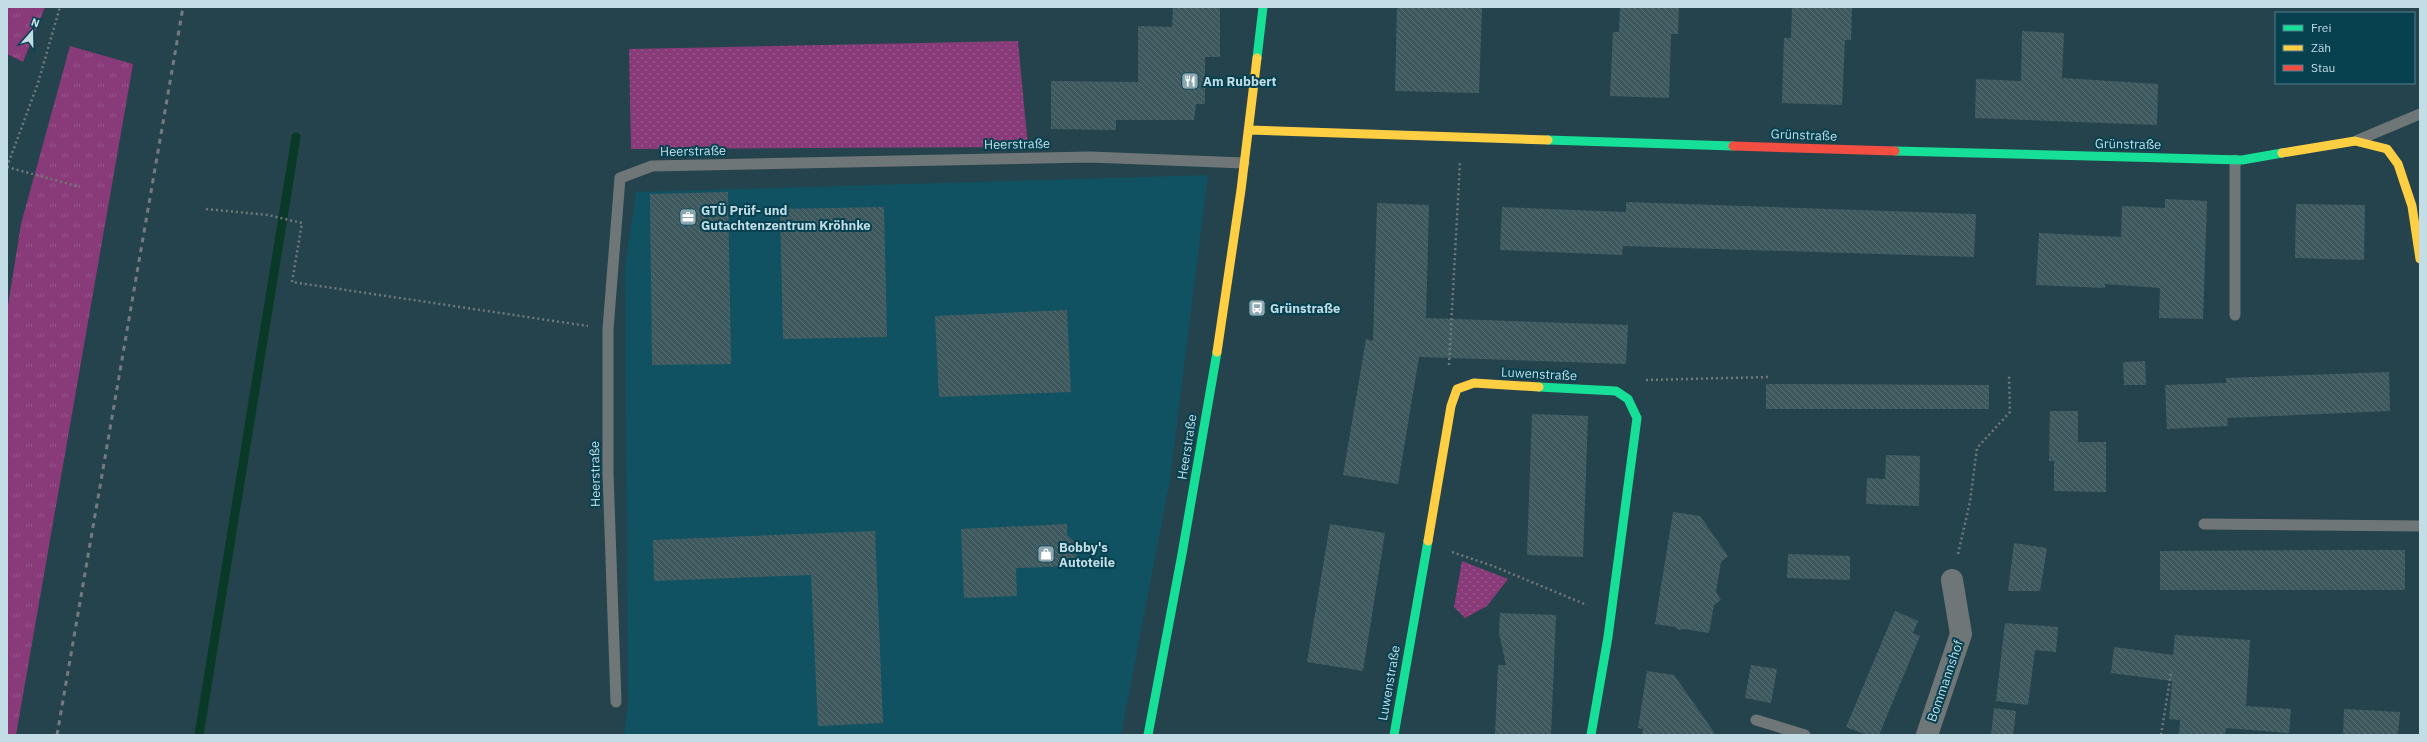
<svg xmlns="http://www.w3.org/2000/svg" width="2427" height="742" font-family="'IBM Plex Sans',sans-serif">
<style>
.built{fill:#105262}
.grass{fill:url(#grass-tufts)}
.park{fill:url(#park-dots)}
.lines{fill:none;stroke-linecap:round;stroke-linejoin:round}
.stream{stroke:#083a27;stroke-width:9}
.building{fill:url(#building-back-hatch)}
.path{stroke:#70797b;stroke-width:2.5;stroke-dasharray:2 3;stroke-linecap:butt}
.lane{stroke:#6f7677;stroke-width:11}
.street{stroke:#6f7677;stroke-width:22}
.fast{stroke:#16e098;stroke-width:9}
.slow{stroke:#ffcf43;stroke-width:9}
.jam{stroke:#f24e42;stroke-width:9}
.rail{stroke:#727b7f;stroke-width:3;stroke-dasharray:5 5;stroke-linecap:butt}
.labels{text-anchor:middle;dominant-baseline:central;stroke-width:4;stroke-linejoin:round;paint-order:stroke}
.poi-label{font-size:13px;font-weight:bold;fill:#c3dde6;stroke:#074150;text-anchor:start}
.street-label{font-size:13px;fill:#c3dde6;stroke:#074150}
</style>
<defs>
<pattern id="grass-tufts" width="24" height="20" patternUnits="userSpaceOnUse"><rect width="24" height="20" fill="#883b78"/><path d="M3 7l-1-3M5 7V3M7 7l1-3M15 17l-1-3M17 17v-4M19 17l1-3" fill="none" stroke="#97578b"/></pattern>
<pattern id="park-dots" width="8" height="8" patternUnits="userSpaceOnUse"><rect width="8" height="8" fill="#883b78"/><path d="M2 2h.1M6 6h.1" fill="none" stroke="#97578b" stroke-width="1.8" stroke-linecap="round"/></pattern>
<pattern id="building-back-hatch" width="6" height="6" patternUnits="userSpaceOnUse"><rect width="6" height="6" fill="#3e595e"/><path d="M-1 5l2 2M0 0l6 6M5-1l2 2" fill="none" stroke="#587075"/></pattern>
</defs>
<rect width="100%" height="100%" fill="#25434c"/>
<path class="built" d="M1208,175L1170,480L1121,735H624L628,704L625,266L636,192Z"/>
<path class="grass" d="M7,7H45L23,62L7,54Z
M70,46L133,64L16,735H7V312L21,224Z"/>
<path class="park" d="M1018,41L1028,147L631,149L629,49Z
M1462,561L1508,579L1487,606L1465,618L1454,607Z"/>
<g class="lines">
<path class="stream" d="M199,735L296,137"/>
</g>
<path class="building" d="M1173,7H1220V57H1205V104H1196L1194,120H1116V130L1051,129V81L1138,82V26L1172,27Z
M1397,7H1482L1479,93L1395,91Z
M1620,7H1679L1678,34H1671L1669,98L1610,96L1613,32H1619Z
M1792,7H1852L1851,40H1845L1842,105L1782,103L1784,38H1791Z
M2022,31L2064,33L2062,78L2158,84L2157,125L1975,118L1976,79L2021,81Z
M728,192L731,364L652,365L650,194Z
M2165,199L2207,201L2203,319L2159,318L2160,288L2105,284V288L2036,285L2039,233L2121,237L2122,206L2165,208Z
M1626,202L1976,214L1974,257L1623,246L1622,255L1500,250L1502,207L1626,212Z
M1377,203L1429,205L1426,318L1628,325L1626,364L1419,357L1398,484L1343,475L1366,339L1373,341Z
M2296,204L2365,205L2364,260L2295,258Z
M884,207L887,337L783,339L780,209Z
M1067,310L1071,392L939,397L935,316Z
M2145,361L2146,385H2124L2123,362Z
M2389,372L2390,411L2227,418L2228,426L2167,429L2165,385L2226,383V378Z
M1766,384L1989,385V409H1766Z
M2050,411H2078V442H2106V492L2054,491V461H2049Z
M1532,414L1588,416L1583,557L1527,555Z
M1886,455L1920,456L1919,506L1866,504L1867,478L1885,479Z
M1673,512L1700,516L1728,556L1721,562L1716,592L1721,600L1714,605L1709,633L1684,629L1679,630L1675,627L1655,624Z
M1067,524V535L1076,543L1077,566L1016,568L1017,596L964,598L961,529Z
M1330,524L1385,533L1363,671L1307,662Z
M875,531L883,723L818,726L811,575L654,581L653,540Z
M2014,543L2047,548L2040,591H2008Z
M2345,550H2405V590H2160V551Z
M1788,554L1850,556V580L1787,578Z
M1895,611L1918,621L1913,633L1920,636L1879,735H1867L1846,727Z
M1500,613L1556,615L1551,735H1495L1498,665H1506L1499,633Z
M2005,623L2058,627L2056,652L2035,650L2028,705L1996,701Z
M2175,635L2250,640L2246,706L2291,709L2289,733L2226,728L2225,735H2179L2180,720L2169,719L2172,681L2111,673L2114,647L2173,655Z
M1751,665L1777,669L1771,703L1745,698Z
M1647,671L1674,675L1716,735H1642L1643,729L1638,728Z
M1994,708L2016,711L2013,735H1991Z
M2344,709L2400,712L2398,735H2343Z"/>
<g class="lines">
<path class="path" d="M7,167L38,83L60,7
M7,167L80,187
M206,209L268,215L302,223L292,282L588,326
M1449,365L1460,162
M1646,380L1769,377
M1452,552L1493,566L1587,605
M1958,554L1970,502L1977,448L2010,412L2009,374
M2161,735L2171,673"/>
<path class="lane" d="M2358,140L2420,114
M2235,160V315
M2204,524L2420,526
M616,702L608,473V329L620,178L652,166L1090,157L1244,163
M1756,720L1805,735"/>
<path class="street" d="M1927,735L1961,634L1952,580"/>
<path class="fast" d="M1257,58L1263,7
M1548,140L1733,146
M1895,151L2242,160L2282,153
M1539,387L1616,391L1628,399L1637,418L1608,637L1591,735
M1148,735L1182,554L1217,352
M1394,735L1428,541"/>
<path class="slow" d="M1250,130L1548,140
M2282,153L2355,141L2387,149L2398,164L2412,206L2420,259
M1217,352L1241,190L1257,58
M1428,541L1451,406L1457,389L1474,383L1539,387"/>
<path class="jam" d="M1733,146L1895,151"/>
<path class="rail" d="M57,735L183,7"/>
</g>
<defs>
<symbol id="restaurant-square" viewBox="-11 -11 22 22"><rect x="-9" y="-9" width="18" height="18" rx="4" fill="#8ca7b0" stroke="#074150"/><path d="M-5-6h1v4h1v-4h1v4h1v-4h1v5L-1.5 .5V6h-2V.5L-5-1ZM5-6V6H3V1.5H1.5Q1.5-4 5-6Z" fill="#fff"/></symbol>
<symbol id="office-square" viewBox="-11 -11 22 22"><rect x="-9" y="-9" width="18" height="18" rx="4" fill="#8ca7b0" stroke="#074150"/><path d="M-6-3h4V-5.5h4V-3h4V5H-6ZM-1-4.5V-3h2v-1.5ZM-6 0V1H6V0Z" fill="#fff"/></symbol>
<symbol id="bus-square" viewBox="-11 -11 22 22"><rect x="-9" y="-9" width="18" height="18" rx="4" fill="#8ca7b0" stroke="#074150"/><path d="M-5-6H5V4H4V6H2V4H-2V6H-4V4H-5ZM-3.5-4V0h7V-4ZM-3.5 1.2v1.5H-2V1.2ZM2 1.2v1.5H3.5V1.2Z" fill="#fff"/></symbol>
<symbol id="shop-square" viewBox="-11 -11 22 22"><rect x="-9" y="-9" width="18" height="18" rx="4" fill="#8ca7b0" stroke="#074150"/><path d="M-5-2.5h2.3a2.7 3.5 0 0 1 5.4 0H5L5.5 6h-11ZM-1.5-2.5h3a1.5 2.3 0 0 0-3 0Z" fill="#fff"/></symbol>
</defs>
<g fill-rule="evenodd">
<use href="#restaurant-square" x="1180" y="71" width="20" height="20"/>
<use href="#office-square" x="678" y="207" width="20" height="20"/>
<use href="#bus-square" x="1247" y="298" width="20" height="20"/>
<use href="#shop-square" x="1036" y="544" width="20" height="20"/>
</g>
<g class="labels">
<g class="poi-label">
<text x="1203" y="81">Am Rubbert</text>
<text x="701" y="210">GTÜ Prüf- und<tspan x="701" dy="15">Gutachtenzentrum Kröhnke</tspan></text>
<text x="1270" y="308">Grünstraße</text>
<text x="1059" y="547">Bobby's<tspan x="1059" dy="15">Autoteile</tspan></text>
</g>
<g class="street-label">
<text transform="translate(1804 135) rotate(2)">Grünstraße</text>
<text transform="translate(1017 144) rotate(-1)">Heerstraße</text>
<text transform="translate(2128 144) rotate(1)">Grünstraße</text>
<text transform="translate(693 151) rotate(-1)">Heerstraße</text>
<text transform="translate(1539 374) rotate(3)">Luwenstraße</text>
<text transform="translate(1187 447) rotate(-81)">Heerstraße</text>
<text transform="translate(595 474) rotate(-91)">Heerstraße</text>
<text transform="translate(1945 681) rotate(-71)">Bommannshof</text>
<text transform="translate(1389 683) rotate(-80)">Luwenstraße</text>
</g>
</g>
<rect width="2427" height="742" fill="none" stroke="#c3dde6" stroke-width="16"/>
<rect x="2275" y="12" width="140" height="72" fill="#074150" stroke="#527f8c"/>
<rect x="2283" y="25" width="20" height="6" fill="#16e098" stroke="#527f8c"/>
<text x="2311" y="32" font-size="12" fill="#c3dde6">Frei</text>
<rect x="2283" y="45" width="20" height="6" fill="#ffcf43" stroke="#527f8c"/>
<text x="2311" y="52" font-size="12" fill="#c3dde6">Zäh</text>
<rect x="2283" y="65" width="20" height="6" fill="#f24e42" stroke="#527f8c"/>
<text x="2311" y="72" font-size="12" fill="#c3dde6">Stau</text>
<g transform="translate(32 32) rotate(20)" stroke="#074150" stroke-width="3" paint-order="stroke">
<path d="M0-3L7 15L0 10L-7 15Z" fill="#c3dde6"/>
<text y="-6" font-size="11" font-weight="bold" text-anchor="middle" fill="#c3dde6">N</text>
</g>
</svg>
